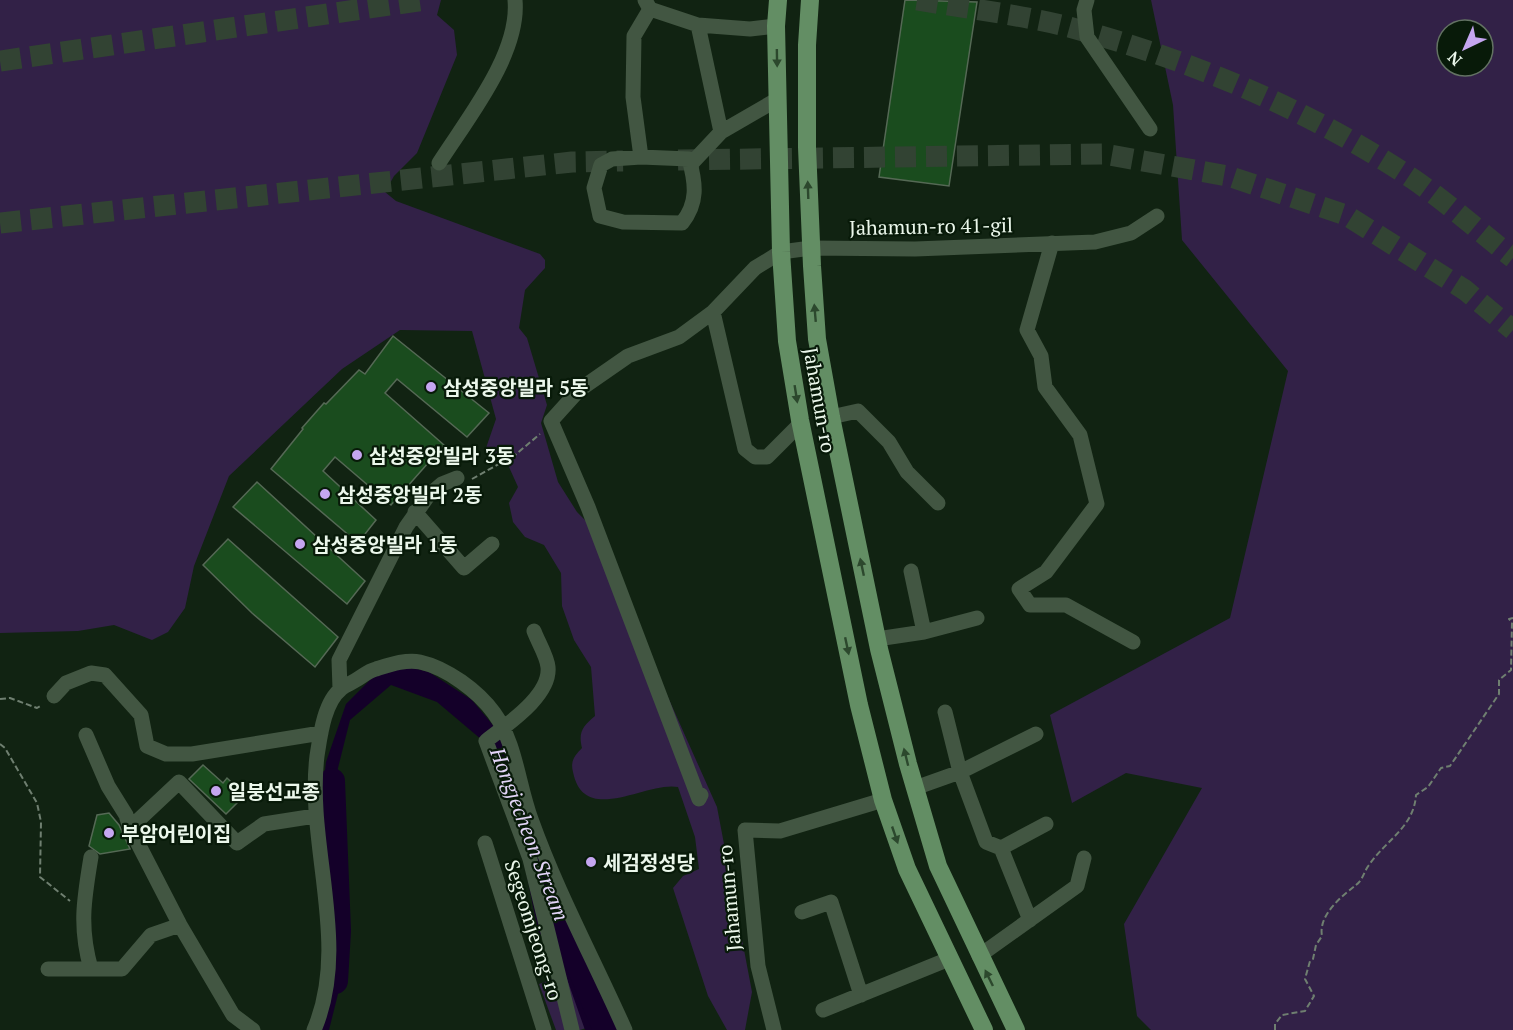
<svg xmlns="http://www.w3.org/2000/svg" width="1513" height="1030" font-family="'PT Serif','Noto Sans KR',serif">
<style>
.green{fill:#322147;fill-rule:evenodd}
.water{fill:#140029}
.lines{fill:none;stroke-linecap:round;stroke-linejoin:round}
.river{stroke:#140029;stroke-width:26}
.building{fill:#1a4c1e;stroke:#556955;stroke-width:1.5}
.highway-tunnel{stroke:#324333;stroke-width:21;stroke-dasharray:21 10;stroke-linecap:butt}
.path{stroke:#6f7f70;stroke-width:2;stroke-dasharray:6 3;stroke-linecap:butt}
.minor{stroke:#425642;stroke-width:15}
.major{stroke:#638e64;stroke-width:18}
.oneway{fill:#2c482d}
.poi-dot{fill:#c5a6f0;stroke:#081a09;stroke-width:2}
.labels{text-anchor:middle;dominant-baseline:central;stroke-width:4.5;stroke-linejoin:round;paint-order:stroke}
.street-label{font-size:20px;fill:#ebf7eb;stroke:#081a09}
.poi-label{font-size:20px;font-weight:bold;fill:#ebf7eb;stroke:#081a09;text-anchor:start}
.water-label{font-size:21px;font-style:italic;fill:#e3d5f8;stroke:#081a09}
</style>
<rect width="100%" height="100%" fill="#112312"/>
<path class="green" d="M0,0H441L437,15L454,30L457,55L417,153L394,176L385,192L396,201L540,254L545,260V268L525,290L519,328L527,338L547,405L541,423L558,482L577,512L592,527L717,807L752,992L745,1030H727L708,996L673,888L683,876L699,869L695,837L678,787C646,781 584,827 573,772C570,761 575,755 582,748C578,732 583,726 595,716L591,667L574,640L562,606L561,573L544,545L525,537L513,522L509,503L518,487L509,467L486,448L496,419L472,331L400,330L342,369L229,476L194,566L185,608L168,632L152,640L114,625L78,631L0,633Z
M1151,0H1513V1030H1151L1137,1016L1124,924L1202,788L1126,773L1072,803L1050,715L1230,618L1288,371L1182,240L1173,105ZM1447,30H1483V66H1447Z
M572,972L592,1026L580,1030H556L539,984Z"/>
<path class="water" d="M405,666L429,672L472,700L497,730L517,782L547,889L549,915L575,944L608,1030H585L561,962L538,931L524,862L482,740L437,702L391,685L350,720L335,780L331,833L333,910L341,982L329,1030H312L325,976L319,822L326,762L346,704L373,677Z"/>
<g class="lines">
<path class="river" d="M332,781L338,931L335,981
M529,834L567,936L606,1030"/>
</g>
<path class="building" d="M905,0L977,2L949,186L879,177Z
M393,336L489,413L467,437L397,379L385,393L444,445L391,505L335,457L323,471L376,520L358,543L271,469L303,429L302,428L324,403L326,404L359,370L365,374Z
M257,482L365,581L347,604L233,507Z
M228,539L338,637L315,667L252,613L203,565Z
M203,765L223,783L227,778L245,795L226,814L189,779Z
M109,813L119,825L130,849L100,854L89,846L97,815Z"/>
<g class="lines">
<path class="highway-tunnel" d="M917,0C965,8 1014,14 1061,25C1184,57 1307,108 1413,179C1448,203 1480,232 1513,258
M0,61L425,0
M678,160L1104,154L1228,176L1346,215L1465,290L1513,330
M0,223L572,162L623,161"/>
<path class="path" d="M472,479L515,455L540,434
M0,699L10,698L37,708L42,705
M0,744L5,748L37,803L41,822L40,877L70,901
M1275,1030V1024L1282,1015L1305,1011L1314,996L1305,979L1310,961L1313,959L1316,945L1322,936C1318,915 1342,896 1356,885C1363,880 1364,871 1369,865C1386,840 1414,827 1416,795L1428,787L1441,768L1450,766L1499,694V680L1511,670L1512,622L1509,619L1513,618"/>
<path class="minor" d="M1087,0L1084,10L1087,37L1150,129
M650,9L698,25L721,132L691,164
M698,25L750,29L776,26
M721,132L778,99
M641,157L689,159C696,184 698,203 682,223L623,222L600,216L594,188L601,165L612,159Z
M641,157L633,97L634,36L650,9L645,0
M439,163C467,119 520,54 515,0
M1052,243L1027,330L1041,356L1045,387L1080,435L1097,504L1046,572L1019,589L1030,605H1066L1133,642
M713,312L745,449L755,457H767L801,423
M831,417L858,411L889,442L907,472L938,503
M415,512L464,568L492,544
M911,571L924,632
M534,631C538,642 547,656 548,667C551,696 506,725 486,741L530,859L572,1030
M877,639L924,632L977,618
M340,689L339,660L406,527L428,496L442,484L457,478
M54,696L66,683L91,673L105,675L141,715L147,746L166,754H192L321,733
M945,712L960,772L986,842L1001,848L1030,920
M86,735L108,786L126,815L130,828L179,782L237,843L264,824L315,816
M915,788L960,772L1036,734
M701,795L699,799L588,507L551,421L579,390L628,356L679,337L713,312L755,268L781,252L811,248L915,249L1095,242L1131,233L1157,216
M130,828L180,925L233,1015L253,1030
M485,843L544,1030
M1001,848L1046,824
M91,857C84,899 79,927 91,969H122L151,935L180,925
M802,912L831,902L861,995
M979,956L1077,886L1084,858
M48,969H91
M823,1010L949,959
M314,1030C351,944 306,846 317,756C320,737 324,702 341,689C345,685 352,683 356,680C363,676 368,671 376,669C389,665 406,659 420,662C447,668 478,691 494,713C516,743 518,784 531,819C557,892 594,960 625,1030
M774,1030L758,966L745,830L780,831L883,800"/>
<path class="major" d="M778,0L776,26L781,252L787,341L800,420L859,705L883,800L907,869L984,1030
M810,0L807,45V147L812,266L817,339L831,417L879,649L908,764L938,866L1016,1030"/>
</g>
<defs><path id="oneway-solid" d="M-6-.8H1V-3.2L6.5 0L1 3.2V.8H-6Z" transform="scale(1.5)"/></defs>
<g class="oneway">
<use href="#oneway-solid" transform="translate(777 58) rotate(89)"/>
<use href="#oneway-solid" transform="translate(808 190) rotate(-92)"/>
<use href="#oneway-solid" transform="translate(815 313) rotate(-95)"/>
<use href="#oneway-solid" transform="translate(796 394) rotate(81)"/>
<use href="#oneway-solid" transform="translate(862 567) rotate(-102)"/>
<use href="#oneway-solid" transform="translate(847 646) rotate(78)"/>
<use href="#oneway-solid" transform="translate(906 757) rotate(-104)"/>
<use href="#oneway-solid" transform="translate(895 835) rotate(71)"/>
<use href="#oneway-solid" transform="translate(989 978) rotate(-116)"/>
</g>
<g class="poi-dot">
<circle cx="431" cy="387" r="6"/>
<circle cx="357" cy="455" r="6"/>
<circle cx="325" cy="494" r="6"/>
<circle cx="300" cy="544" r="6"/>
<circle cx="216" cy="791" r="6"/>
<circle cx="109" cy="833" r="6"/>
<circle cx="591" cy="862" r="6"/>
</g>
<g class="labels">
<g class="street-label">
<text transform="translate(931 226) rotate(-1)">Jahamun-ro 41-gil</text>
<text transform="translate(820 400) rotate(80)">Jahamun-ro</text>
<text transform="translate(729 898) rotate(-95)">Jahamun-ro</text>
<text transform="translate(534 930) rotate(72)">Segeomjeong-ro</text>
</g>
<g class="poi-label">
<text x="443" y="387">삼성중앙빌라 5동</text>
<text x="369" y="455">삼성중앙빌라 3동</text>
<text x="337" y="494">삼성중앙빌라 2동</text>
<text x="312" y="544">삼성중앙빌라 1동</text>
<text x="228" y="791">일붕선교종</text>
<text x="121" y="833">부암어린이집</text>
<text x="603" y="862">세검정성당</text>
</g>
<g class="water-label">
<text transform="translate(530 834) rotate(69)">Hongjecheon Stream</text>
</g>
</g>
<g transform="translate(1465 48) rotate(224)"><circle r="28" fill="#081a09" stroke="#637263" stroke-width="1.5"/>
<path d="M0-4.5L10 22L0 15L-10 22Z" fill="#c5a6f0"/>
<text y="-9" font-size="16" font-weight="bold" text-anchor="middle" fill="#ebf7eb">N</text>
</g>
</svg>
